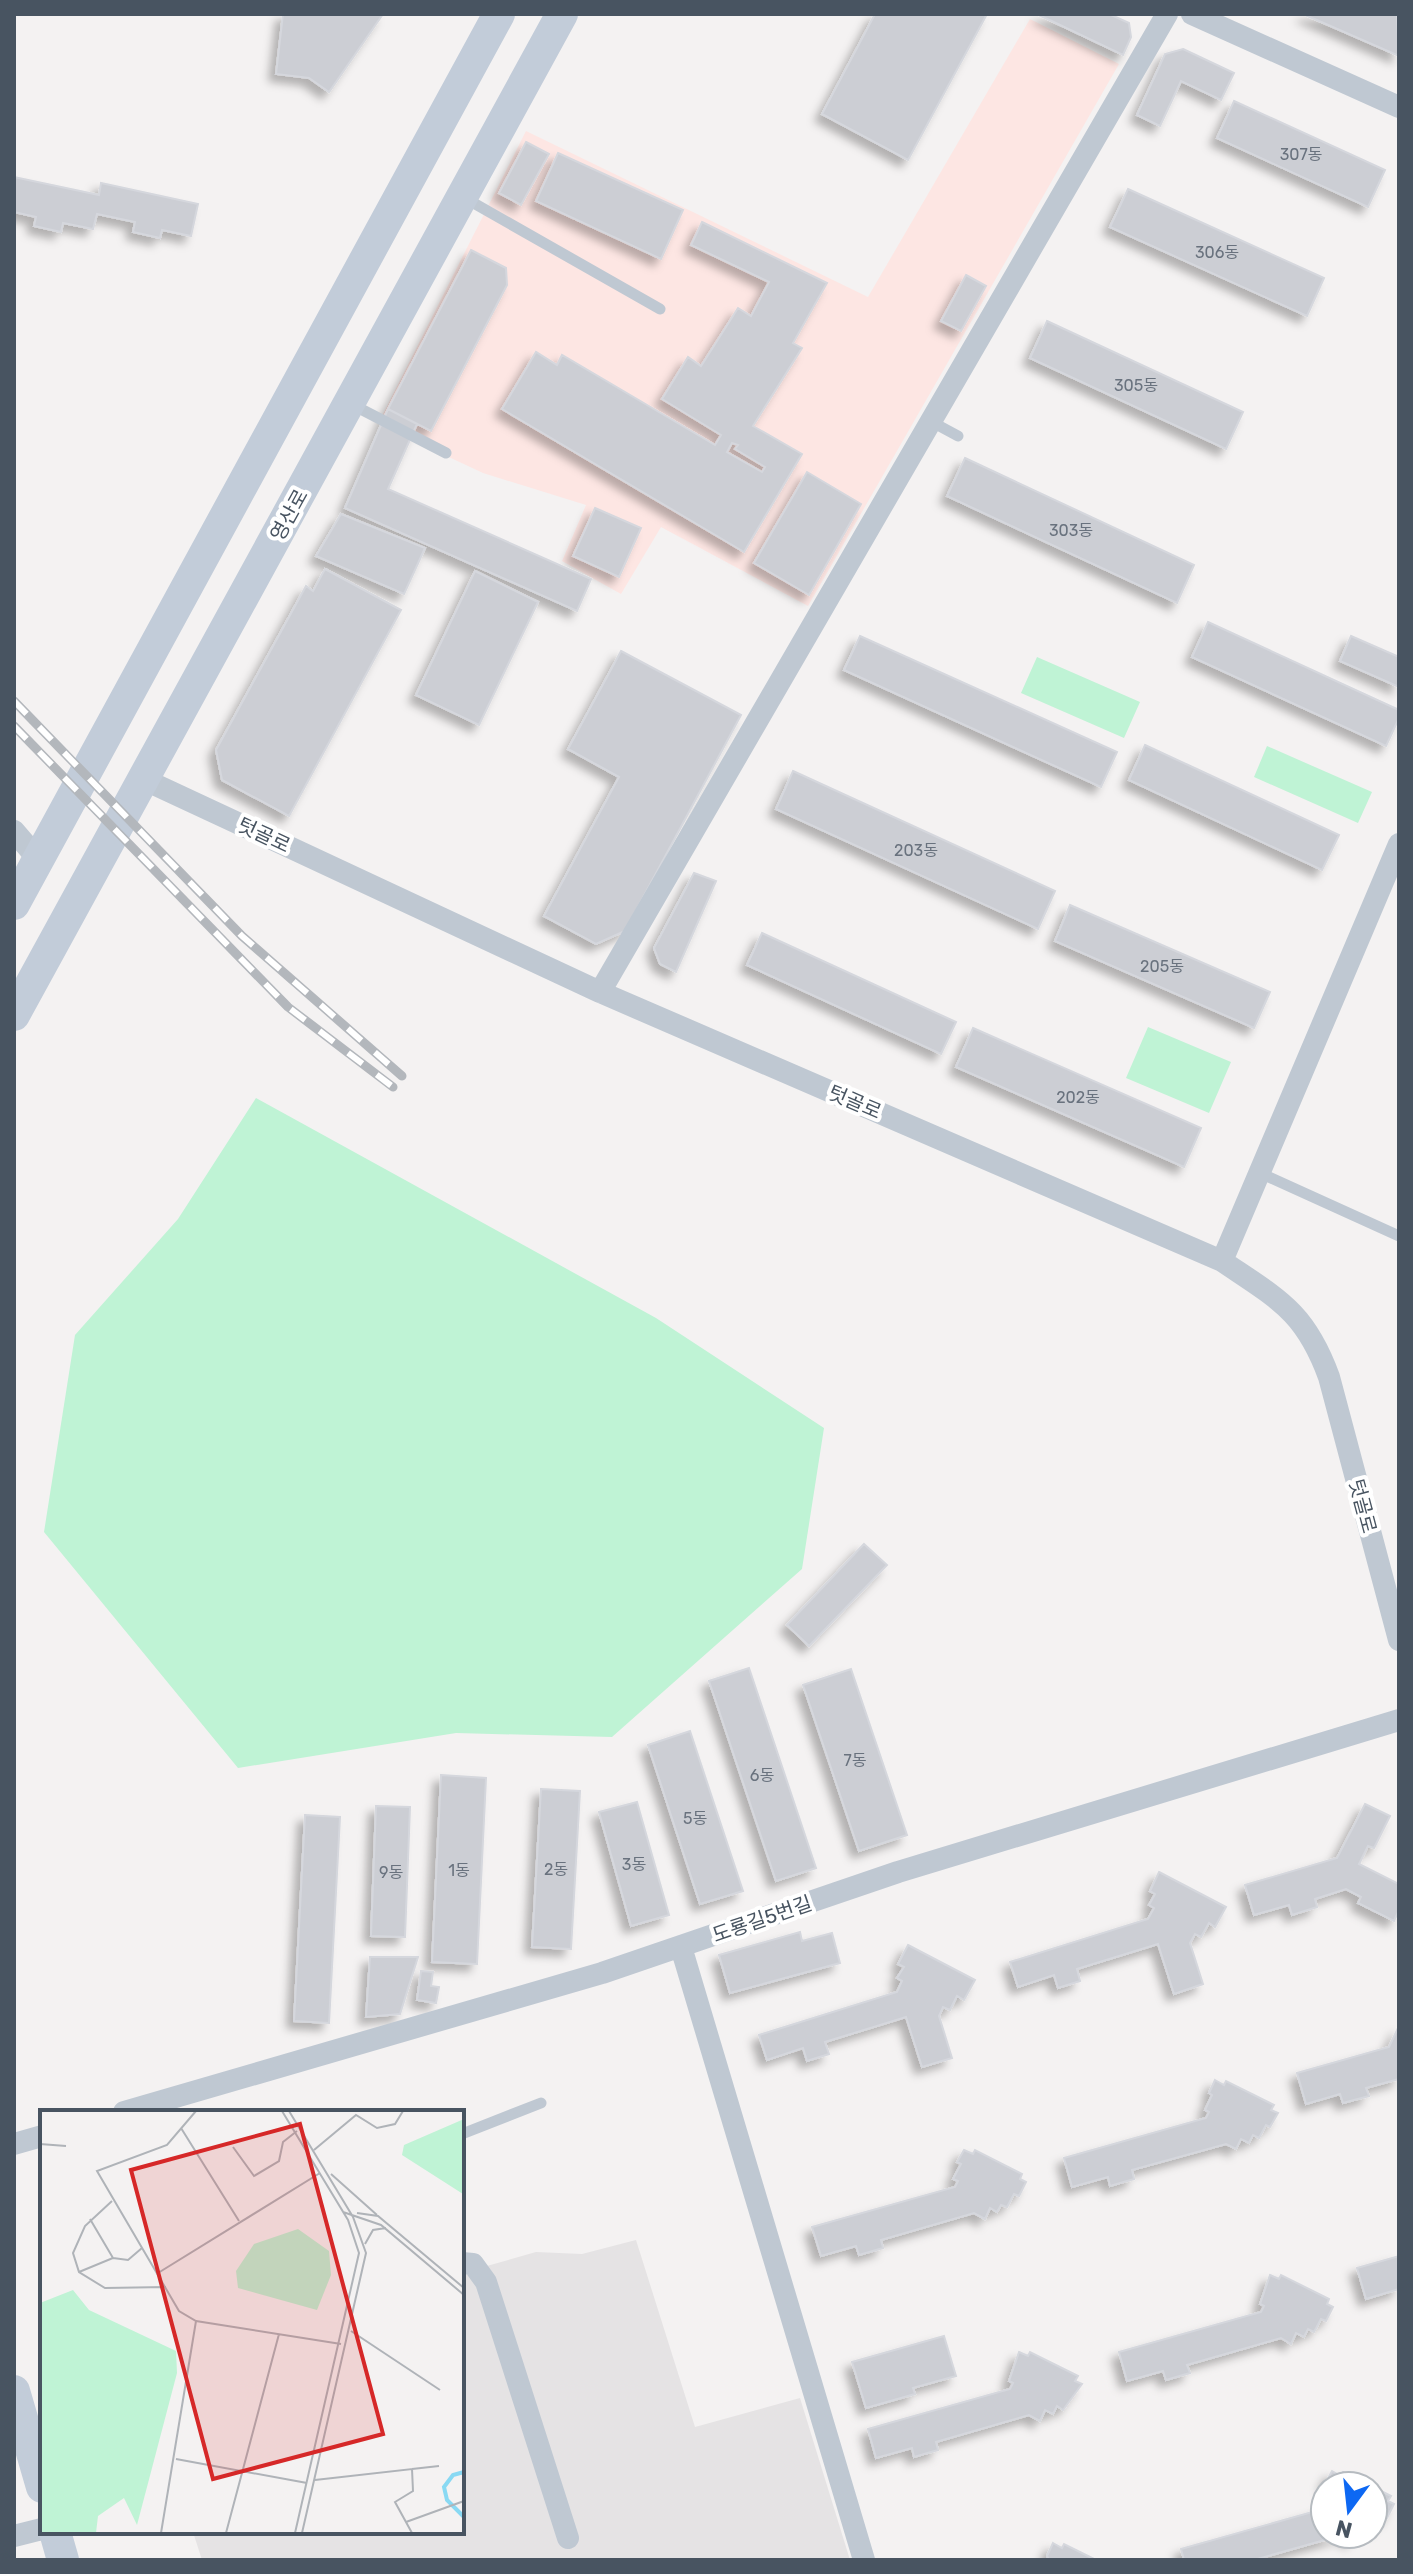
<svg xmlns="http://www.w3.org/2000/svg" width="1413" height="2574" font-family="Rubik,'Noto Sans KR',sans-serif">
<style>
.education{fill:#e5e3e4}
.medical{fill:#fde6e3}
.green{fill:#bff3d5}
.building{fill:#ccced4;stroke:#d5d7dd;stroke-width:2;fill-rule:evenodd;filter:url(#shadow)}
.lines{fill:none;stroke-linecap:round;stroke-linejoin:round}
.lane{stroke:#bfc8d2;stroke-width:11}
.street{stroke:#bfc8d2;stroke-width:22}
.secondary{stroke:#c2ccd9;stroke-width:32}
.rail-casing{stroke:#b3b7bc;stroke-width:9}
.rail{stroke:#fff;stroke-width:6;stroke-dasharray:18;stroke-linecap:butt}
.labels{text-anchor:middle;dominant-baseline:central;stroke-width:8;stroke-linejoin:round;paint-order:stroke}
.number-label{font-size:16px;fill:#69727e}
.street-label{font-size:20px;fill:#485461;stroke:#fff}
.inset-river{fill:none;stroke:#89d9f3;stroke-width:4}
.inset-road{fill:none;stroke:#afb3b8;stroke-width:2}
.view{fill:#d62828;fill-opacity:0.15;stroke:#d62828;stroke-width:4}
.inset-edge{fill:none;stroke:#485461;stroke-width:4}
</style>
<defs>
<filter id="shadow"><feDropShadow dx="-7" dy="7" stdDeviation="4" flood-color="#0004"/></filter>
</defs>
<rect width="100%" height="100%" fill="#f4f2f2"/>
<path class="education" d="M636,2240L695,2427L800,2398L850,2560H202L193,2532H462V2273L536,2252L582,2254Z"/>
<path class="medical" d="M1030,19L1119,64L808,606L661,527L621,594L562,561L586,505L483,473L378,424L526,131L868,297Z"/>
<path class="green" d="M1037,657L1140,702L1124,738L1021,693Z
M1267,746L1372,792L1358,823L1254,777Z
M1148,1027L1231,1062L1209,1113L1126,1078Z
M256,1098L656,1318L824,1428L802,1569L612,1737L456,1733L238,1768L44,1532L75,1335L178,1219Z"/>
<path class="building" d="M283,14H383L329,92L309,78L276,74Z
M875,14H987L908,160L822,114Z
M1109,14L1129,23L1131,37L1123,55L1039,15Z
M1303,14H1397L1399,56Z
M1183,49L1234,73L1221,100L1181,81L1160,126L1137,115L1165,54Z
M1234,101L1385,170L1368,207L1217,138Z
M526,142L549,154L521,205L499,193Z
M558,153L683,210L661,259L536,201Z
M14,177L99,195L101,183L198,204L191,236L162,230L160,238L133,232L135,222L97,214L93,229L63,223L61,232L34,226L36,217L14,212Z
M1128,189L1324,278L1307,316L1110,227Z
M702,222L827,283L793,343L802,348L753,426L802,454L744,552L502,409L536,352L557,365L562,355L715,445L721,435L662,399L688,357L701,366L738,308L751,316L769,282L691,245ZM732,443L738,445L735,449L765,467L762,472L727,452Z
M471,250L506,268L507,285L431,431L388,409Z
M966,275L986,286L961,331L941,321Z
M1047,321L1243,412L1226,449L1030,358Z
M388,409L417,424L388,489L591,579L577,611L345,508Z
M965,458L1194,565L1177,603L947,496Z
M807,472L861,504L809,595L754,563Z
M595,508L641,528L619,577L573,556Z
M341,514L425,548L404,594L316,556Z
M325,569L401,610L289,816L222,780L216,750L306,586L313,591Z
M475,571L538,602L479,725L416,695Z
M1208,622L1399,710V718L1386,746L1192,657Z
M860,636L1117,752L1101,787L844,670Z
M1351,636L1399,657V687L1340,661Z
M621,651L741,715L625,931L596,944L544,916L619,777L568,749Z
M1145,745L1339,835L1322,870L1129,780Z
M793,771L1055,891L1038,929L776,809Z
M694,873L716,881L676,972L660,964L654,948Z
M1070,905L1270,992L1254,1028L1055,941Z
M762,933L956,1022L941,1054L747,965Z
M973,1028L1201,1128L1184,1167L956,1067Z
M864,1544L887,1565L809,1646L787,1625Z
M749,1668L816,1868L776,1881L709,1681Z
M851,1669L907,1835L859,1851L803,1685Z
M690,1731L743,1891L700,1904L648,1745Z
M441,1775L486,1778L477,1964L432,1962Z
M541,1789L580,1791L571,1949L532,1947Z
M637,1802L669,1915L631,1926L599,1812Z
M1365,1804L1390,1816L1374,1848L1368,1846L1359,1864L1399,1884V1910L1394,1921L1358,1903L1361,1897L1346,1889L1315,1899L1317,1907L1292,1915L1289,1905L1254,1915L1245,1885L1337,1858Z
M376,1806L410,1807L405,1937L371,1936Z
M305,1815L340,1817L329,2023L294,2021Z
M1159,1872L1226,1907L1215,1927L1209,1923L1201,1937L1195,1934L1190,1943L1203,1984L1174,1994L1158,1944L1077,1969L1080,1981L1058,1988L1054,1975L1018,1987L1010,1962L1148,1919L1154,1908L1149,1905L1155,1894L1150,1891Z
M800,1932L802,1941L832,1933L840,1963L730,1993L719,1955Z
M908,1945L975,1980L964,2000L957,1996L950,2010L943,2007L939,2016L952,2058L922,2067L906,2017L825,2042L829,2054L807,2061L803,2048L767,2060L759,2035L897,1992L902,1981L897,1978L904,1967L898,1964Z
M370,1957H418L400,2014L366,2017Z
M421,1971L433,1972L431,1986L439,1987L436,2003L417,2000Z
M1399,2026V2079L1366,2088L1369,2096L1343,2103L1340,2094L1306,2104L1297,2073L1389,2047Z
M1215,2080L1224,2085L1226,2081L1274,2105L1271,2110L1278,2113L1270,2127L1266,2125L1259,2138L1253,2135L1249,2143L1241,2139L1236,2149L1226,2144L1132,2170L1134,2179L1110,2186L1108,2177L1072,2187L1064,2158L1206,2118L1209,2112L1205,2110L1212,2095L1209,2093Z
M964,2150L973,2154L975,2150L1022,2174L1020,2179L1026,2182L1019,2196L1014,2194L1007,2207L1001,2205L997,2212L990,2208L985,2219L974,2213L881,2240L883,2248L859,2255L856,2246L821,2256L812,2227L955,2187L958,2181L953,2179L961,2164L957,2162Z
M1399,2256V2289L1366,2299L1357,2268Z
M1270,2275L1279,2279L1281,2275L1329,2299L1327,2304L1333,2307L1326,2321L1321,2319L1314,2332L1308,2329L1304,2337L1296,2333L1291,2344L1281,2338L1187,2365L1190,2373L1166,2380L1163,2371L1127,2381L1119,2352L1261,2312L1264,2306L1260,2304Z
M944,2336L956,2376L913,2388L915,2394L866,2408L852,2362Z
M1019,2352L1028,2356L1030,2352L1078,2376L1075,2381L1082,2384L1063,2410L1057,2406L1053,2414L1045,2410L1040,2421L1029,2415L936,2442L938,2450L914,2457L912,2448L876,2458L868,2429L1010,2389L1013,2383L1009,2381Z
M1332,2471L1341,2476L1343,2472L1370,2486H1329L1325,2484Z
M1373,2487L1391,2496L1388,2501L1394,2504L1387,2518L1382,2516L1376,2529Z
M1325,2505V2534H1356L1352,2541L1342,2535L1254,2560H1184L1181,2549L1323,2509Z
M1053,2543L1062,2548L1064,2544L1096,2560H1049L1047,2556Z"/>
<g class="lines">
<path class="lane" d="M463,197L660,309
M351,404L446,453
M932,422L958,436
M1260,1173L1399,1236
M462,2134L541,2103"/>
<path class="street" d="M1192,14L1399,107
M143,779L600,992L1222,1261C1278,1299 1305,1311 1329,1377L1399,1640
M14,831L38,859
M600,992L1167,14
M1222,1261L1399,844
M681,1947L864,2560
M124,2112L602,1973L898,1872L1399,1720
M14,2144L42,2136
M462,2263L473,2264L486,2282L568,2538
M14,2536L42,2529"/>
<path class="secondary" d="M14,904L499,14
M14,1015L562,14
M14,2391L42,2487
M55,2532L63,2560"/>
<defs>
<path id="rail" d="M14,701L242,936L402,1076
M14,726L288,1007L393,1087"/>
</defs>
<use href="#rail" class="rail-casing"/>
<use href="#rail" class="rail"/>
</g>
<g class="labels">
<g class="number-label">
<text x="1301" y="154">307동</text>
<text x="1217" y="252">306동</text>
<text x="1136" y="385">305동</text>
<text x="1071" y="530">303동</text>
<text x="916" y="850">203동</text>
<text x="1162" y="966">205동</text>
<text x="1078" y="1097">202동</text>
<text x="855" y="1760">7동</text>
<text x="762" y="1775">6동</text>
<text x="695" y="1818">5동</text>
<text x="634" y="1864">3동</text>
<text x="556" y="1869">2동</text>
<text x="459" y="1870">1동</text>
<text x="391" y="1872">9동</text>
</g>
<g class="street-label">
<text transform="translate(289 515) rotate(-61)">영산로</text>
<text transform="translate(264 835) rotate(25)">텃골로</text>
<text transform="translate(855 1102) rotate(23)">텃골로</text>
<text transform="translate(1363 1506) rotate(75)">텃골로</text>
<text transform="translate(762 1919) rotate(-19)">도룡길5번길</text>
</g>
</g>
<g transform="translate(40 2110)">
<rect width="424" height="424" fill="#f4f2f2"/>
<path d="M424,9V83L423,84L362,45L364,35ZM258,119L289,141L291,165L277,200L198,178L196,161L214,134ZM33,180L49,200L136,241L137,263L97,415L84,388L58,406L56,423H0V193Z" fill="#bff3d5"/>
<path class="inset-river" d="M424,362L413,365L404,377L407,390L424,407"/>
<path class="inset-road" d="M156,1L127,35L57,61L139,201L156,211L301,234M242,1L308,110L319,143L255,423M249,1L313,107L326,143L262,423M141,18L199,111M0,34L26,36M193,37L214,66L239,51L243,32L257,21M274,40L316,5L337,18L355,14L363,1M291,64L337,105M72,91L45,116L33,143L39,162L65,178L126,177M303,102L341,115L424,185M317,103L338,106L424,178M325,134L333,120L346,118M73,148L88,150L102,138M39,162L73,148L50,109M118,163L280,63M311,221L400,280M136,349L267,373M372,359L399,356M275,370L372,359L373,381L355,392L372,423M366,412L424,391M121,423L156,211M186,423L239,224"/>
<path class="view" d="M260,14L343,324L173,369L91,60Z"/>
<rect width="424" height="424" class="inset-edge"/>
</g>
<rect width="1413" height="2574" fill="none" stroke="#485461" stroke-width="32"/>
<g transform="translate(1349 2510) rotate(195)"><circle r="38" fill="#ffffff" stroke="#b6bbc0" stroke-width="2"/>
<path d="M0-6L14 30L0 20L-14 30Z" fill="#0d68f3"/>
<text y="-12" font-size="22" font-weight="bold" text-anchor="middle" fill="#485461">N</text>
</g>
</svg>
